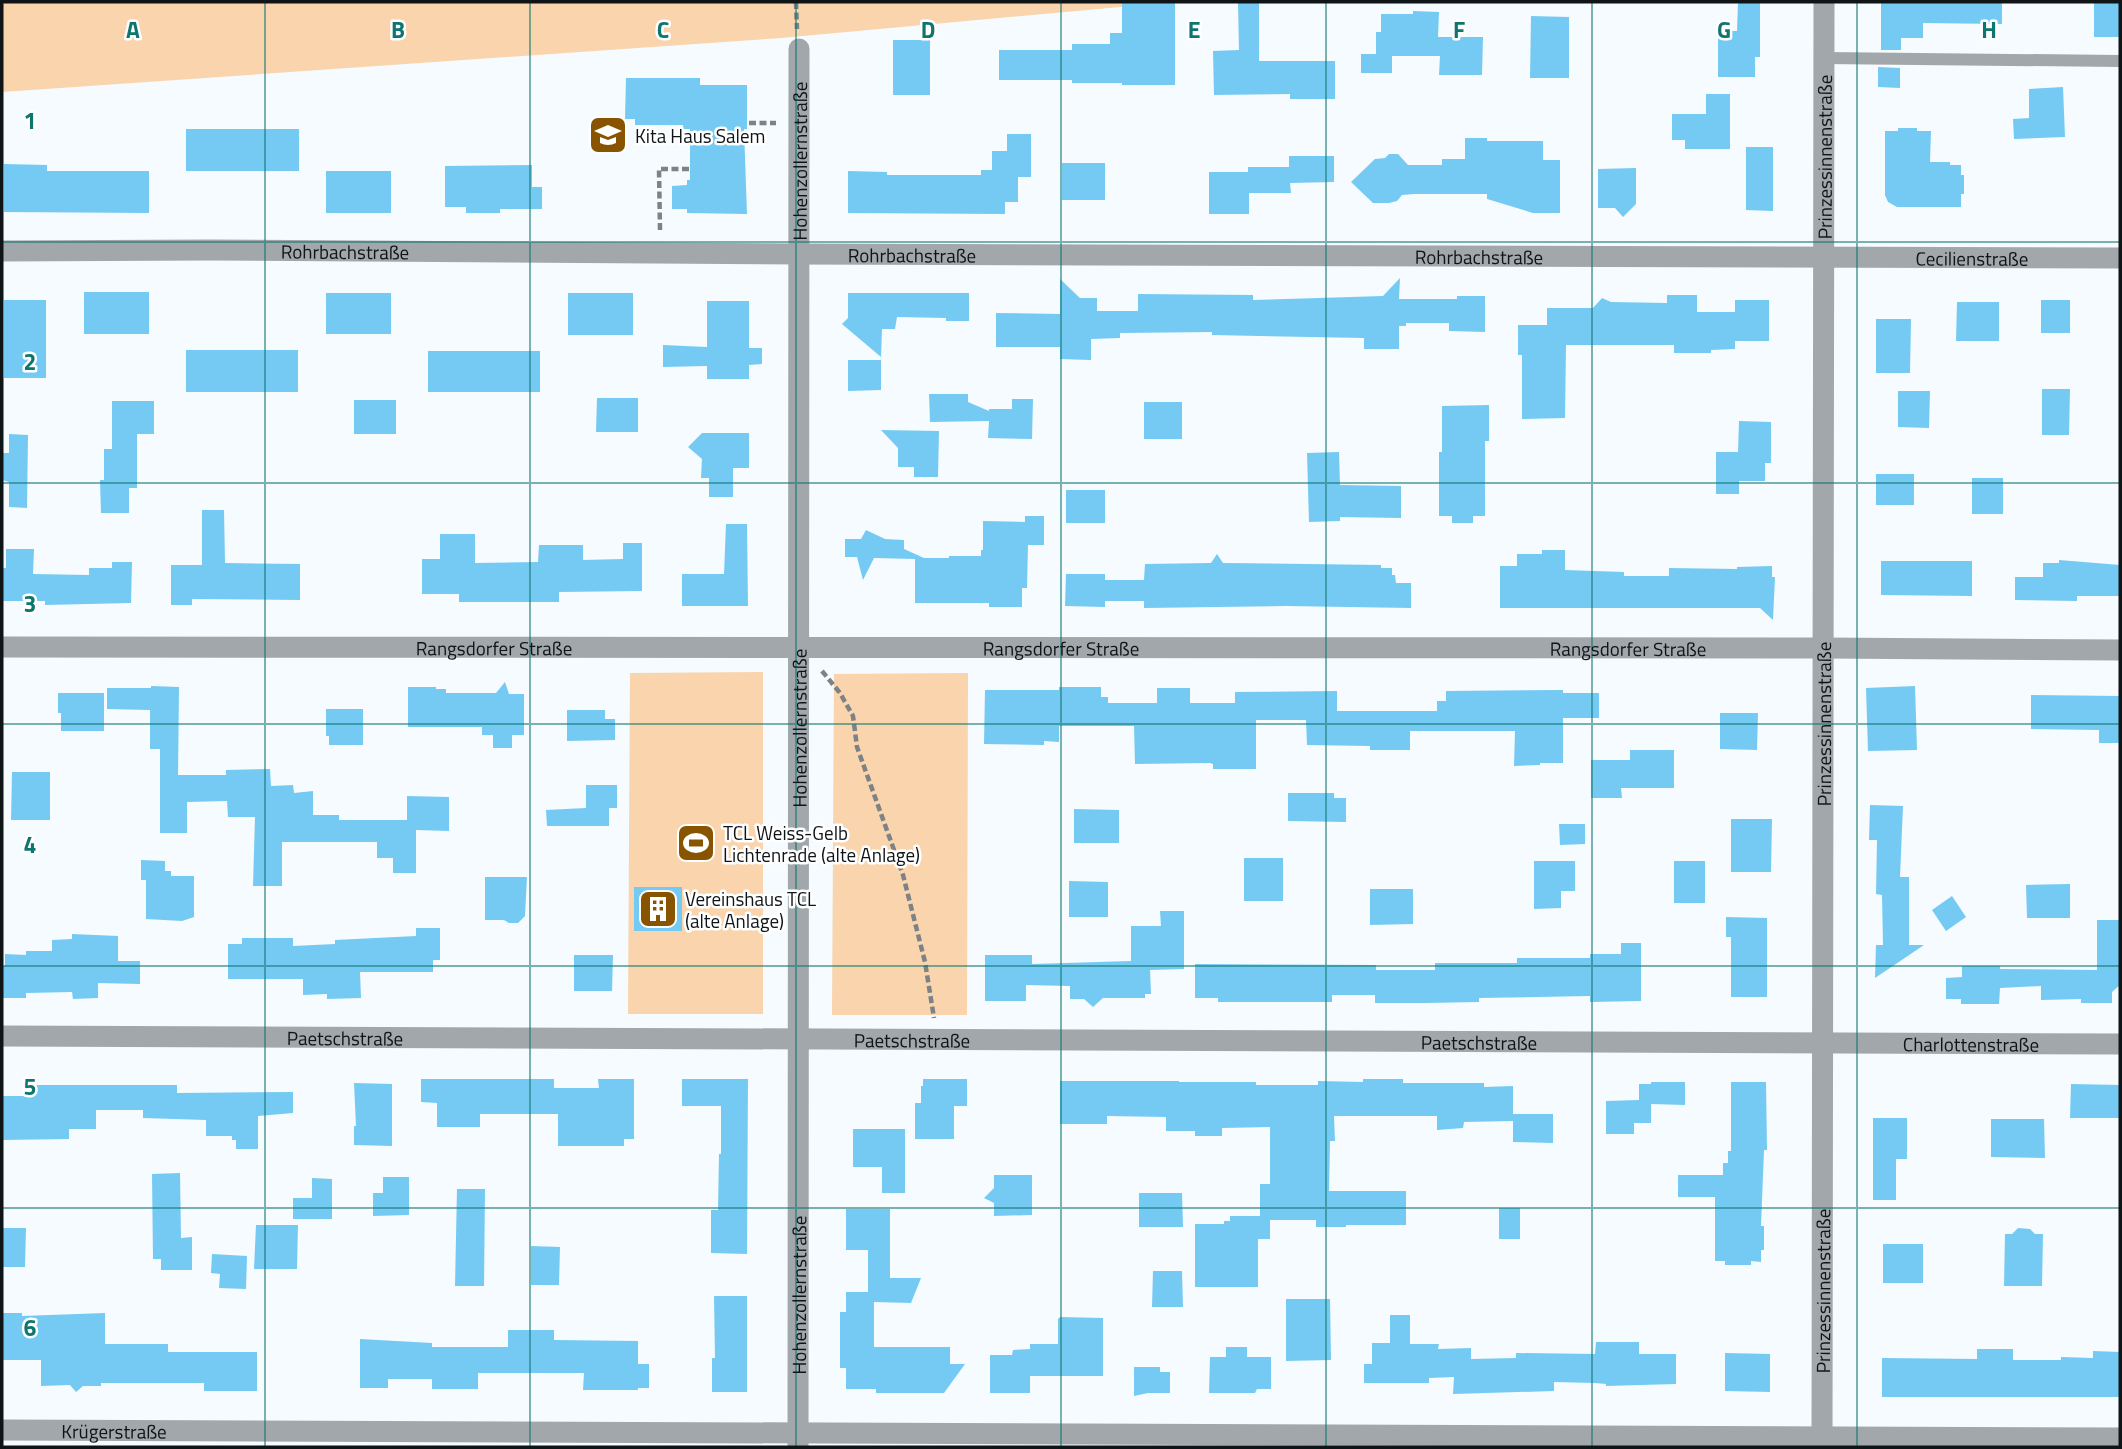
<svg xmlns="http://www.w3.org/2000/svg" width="2122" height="1449" font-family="'Titillium Web',sans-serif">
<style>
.green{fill:#f9d4ac}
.building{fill:#75caf3}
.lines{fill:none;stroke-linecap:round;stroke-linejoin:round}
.path{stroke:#7c8285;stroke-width:4.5;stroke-dasharray:7 3.5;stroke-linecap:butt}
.service{stroke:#a1a7ab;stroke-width:12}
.minor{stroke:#a1a7ab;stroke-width:21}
.grid{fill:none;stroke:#0f766e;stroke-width:2;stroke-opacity:0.55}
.labels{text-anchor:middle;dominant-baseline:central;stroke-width:5;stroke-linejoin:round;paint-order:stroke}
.poi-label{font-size:19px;fill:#0f1417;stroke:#fff;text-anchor:start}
.street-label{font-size:19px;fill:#0f1417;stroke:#fff}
.grid-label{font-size:23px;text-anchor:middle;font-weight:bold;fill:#0f766e;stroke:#fff;stroke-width:5;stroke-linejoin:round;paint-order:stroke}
</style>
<rect width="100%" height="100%" fill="#f5fbfe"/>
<path class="green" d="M2,2H1175L781,38L2,92Z
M763,672V1014H628L630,673Z
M968,673L967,1015H832L834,674Z"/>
<path class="building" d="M1132,2H1175V85H1122V83H1072V80H999V50H1072V44H1110V33H1122V3Z
M1238,2H1259V61H1335V99H1290V94L1214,95L1213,51L1239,50Z
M1738,2H1760V57H1755V77H1718V31H1737Z
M1881,2H2002V24L1923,23V38H1901V50H1881Z
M2094,2H2120V37H2094Z
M1413,11L1439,12L1438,37H1483L1482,75H1439L1440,56H1392V73H1361V54H1376V32H1381V14H1413Z
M1531,16L1569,17V78H1530Z
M893,40H930V95H893Z
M1878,67L1900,68V88L1878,87Z
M626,78H700V85H747V129H744L747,214L687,213V209H672V186L687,185V180H690V129H683V125H635V119H625Z
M2063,87L2065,137L2014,139L2013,119L2029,118V89Z
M1706,94H1730V149H1685V140H1672V114H1706Z
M1898,128H1917V131H1931L1930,162H1950V165H1961V175H1964V194H1961V207H1897L1888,202L1885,195V131H1898Z
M186,129H299V171H186Z
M1007,134H1031V177H1018V202H1005V214L848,213V171L887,172V175H981V170H992V151H1007Z
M1465,138H1487V141H1543V160H1560V213H1533L1487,199V194H1414L1402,195L1397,201L1389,203H1373L1351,182L1375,159L1385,158L1389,154H1398L1408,165H1442V159H1465Z
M1746,147H1773V211L1746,210Z
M1289,156H1334V182L1290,183L1291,193H1249V214H1209V172H1248V167H1289Z
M1062,163H1105V200H1062Z
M4,164L47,165V171H149V213L4,212Z
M532,165V187H542V209H500V213H466V207H445V166Z
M1636,168V204L1623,217L1615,208H1598V169Z
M326,171H391V213H326Z
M1400,278L1399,299H1457V296H1485V332L1449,331V323H1406V326H1399V349H1364V338L1212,335V332L1120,333V338L1091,339V360L1060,359V347H996V313L1060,314V279L1080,298H1097V311H1138V294L1253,295V300L1383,296Z
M84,292H149V334H84Z
M326,293H391V334H326Z
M568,293H633V335H568Z
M848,293H969V321H946V318L897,317L895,329H882L881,357L842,324L848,318Z
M1667,295H1697V312H1735V300H1769V341H1735V349L1711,350V353H1674V345H1566L1565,418L1522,419V355H1518V325H1547V308H1593L1602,298L1611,302L1667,303Z
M4,300H46V378H4Z
M2041,300H2070V333H2041Z
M707,301H749V348H762V364L749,365V379H707V366L663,367V345L707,347Z
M1957,302H1999V341H1956Z
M1876,319H1911L1910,373H1876Z
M186,350H298V392H186Z
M428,351H540V392H428Z
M848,360H881V390L848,391Z
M2042,389H2070L2069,435H2042Z
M1898,391H1930L1929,428L1898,427Z
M929,394H968V402L989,411V409H1012V399H1033L1032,439L988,438L989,421L930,422Z
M597,398H638V432H596Z
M354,400H396V434H354Z
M112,401H154V434H137V488H129V513H101L100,480H104V449H112Z
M1144,402H1182V439H1144Z
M1489,405V441H1485V516H1473V523H1452V516H1439V452H1442V406Z
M1739,421L1771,422V463H1765V481H1739V494H1716V452H1738Z
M881,430L939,431L938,477H914V467H898V448Z
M702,433H749V468H733V497H709V478H701L702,459L688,447Z
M9,434L28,435L27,508L9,507V482L2,480V453H9Z
M1339,452L1340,485L1401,486V518L1340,517V521L1309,522L1307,453Z
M1876,474H1914V505H1876Z
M1972,478H2003V514H1972Z
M1066,490H1105V523H1066Z
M202,510H224L225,563L300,564V600L192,599V605H171V565H202Z
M1025,516H1044V545H1028L1027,588H1022V607H989V603H915V559L874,558L863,580L857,557H845V539H861L866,530L885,539L904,540V549L924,558H949V556H981V550H983V521L1025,522Z
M726,524H747L748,606H682V574H724Z
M440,534H475V563L538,562L539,545H583V560L623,559V543H642V591L559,592V602H459V594H422V559H440Z
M6,549H34L33,574L89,575V568H112V562H132L131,603L45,605V601H2V568H6Z
M1542,550H1565V570L1624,572V576H1669V568L1737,569V567L1772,566V577H1775L1773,620L1760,608H1500V566H1517V554H1542Z
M1217,554L1223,563L1381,565V568H1392V575H1395L1396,583H1411V608L1286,606L1144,608V601H1105V607L1065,606L1066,574H1105V580H1144L1145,564L1211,563Z
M2059,560L2120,565V596H2077V601L2015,600V577H2043V563H2059Z
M1881,561H1972V596L1881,595Z
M505,682L509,694H524V735H512V748H493V735H482V727H408V687H436V689H446V693H496Z
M151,686L179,687L178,775H226V770L270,769L271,786L293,785L294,793L313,791V815H339V820H407V796L449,797V831L416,830V873H393V858H377V842H282V886H253L255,817H228L227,801L187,802V833H160V749H150V710L107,709V688H151Z
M1915,686L1917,750L1868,751L1866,688Z
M1059,687H1101V697H1108V703H1157V688H1190V703H1235V692L1337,691V711H1437V701H1446V691L1563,690V693H1599V718H1563V763H1540V765L1514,766L1515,731H1410V750H1370V746L1307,745L1306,720H1256V769H1213V764L1210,763L1135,764L1134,726H1059V742L1044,741V745L984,744L985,690H1059Z
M58,693H104V731H61V713H58Z
M2031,695L2120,696V743H2099V730L2031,729Z
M326,709H363V745H329V736H326Z
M567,710H605V719H615V740L567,741Z
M1720,713H1758L1757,750L1720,749Z
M1630,750H1674V788H1621L1622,798H1591V760H1630Z
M12,772H50V820H11Z
M586,785H617V808H609V826H547L546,810L586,808Z
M1288,793H1334V798H1346V822L1288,821Z
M1870,805L1903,806L1900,877H1909V945H1924L1875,978L1876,945H1883L1882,895L1876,894L1877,840H1869Z
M1074,809L1119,810V843H1074Z
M1731,819H1772L1771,872H1731Z
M1559,824H1585V844L1560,845Z
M1244,858H1283V901H1244Z
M141,860L165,861V871H171V876H194V917L182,921L146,919V880H141Z
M1534,861H1575V891H1561V908L1534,909Z
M1674,861H1705V903H1674Z
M485,877H527L525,916L518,923H509L504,920H485Z
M1069,881L1108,882V917H1069Z
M2070,884V918H2027L2026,885Z
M634,887H682V931H634Z
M1370,889H1413V924L1370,925Z
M1952,896L1966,917L1946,931L1932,910Z
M1160,911H1184V969L1150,970L1151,994H1145V998H1103L1093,1007L1084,999H1070V986L1026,985V1001H985V955H1032V964L1131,961V926H1161Z
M1726,917L1767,918V997H1731V937H1726Z
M2097,920H2120V985L2112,992V1003H2081V999L2041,1000V986L2000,988L1999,1004H1961V999H1946V978L1962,977V966H2000V969L2097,970Z
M416,928H440V960H433V972H360L361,998L327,999V994L303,995V979H228V944H242V938H293V946L335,944V940L416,936Z
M72,934L118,936V961H140V984L98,983V998L73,999L72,992L26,993V998H2V966H5V954L26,955V951H52V940L72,939Z
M1621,943H1641V1001L1590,1002V996L1479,998V1002L1425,1003H1375V995H1332V1002H1218V998H1195V964L1376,965V970H1435V963H1517V958H1590V954H1621Z
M574,955H613L612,991H574Z
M421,1079H554V1088H599L598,1079H634V1139H624V1146H558V1114H480V1127H437V1103L421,1102Z
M682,1079H748L747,1254L711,1253V1210H718L719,1154H721V1106H682Z
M923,1079H967V1106H954V1139H915V1103H921V1086H923Z
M1363,1079H1403V1083H1484V1087L1513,1086V1114H1553V1143L1513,1142V1121L1464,1122L1463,1128L1437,1130V1116H1334L1335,1141H1330L1329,1191H1406V1225H1346V1227H1316V1220H1270V1239H1258V1287H1195V1224H1224V1221H1230V1216H1260V1184H1270V1127L1222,1128V1136H1195V1131H1166V1117L1107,1116V1124H1060V1081H1179V1082H1256V1085H1318V1081L1363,1082Z
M1651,1082H1685V1105L1651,1104V1123H1634V1134H1606V1101L1639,1100V1084H1651Z
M1731,1082H1766L1767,1150H1764L1761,1226H1764V1250H1761V1262L1751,1261V1265H1725V1261H1715V1197H1678V1175H1723V1163H1728V1151H1731Z
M354,1083L392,1084V1146L354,1145V1126H356Z
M2071,1084L2120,1085V1118H2070Z
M30,1085H177V1093L293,1092V1113L258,1116V1149H236V1140H232V1136H206V1120L143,1118V1110H96V1129H69V1139L2,1140V1096H29Z
M1873,1118H1907V1159H1896V1200H1873Z
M1991,1119H2044L2045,1158L1991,1157Z
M853,1129H905V1193H882V1167H853Z
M180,1173L181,1238L192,1237V1270H161V1259H153L152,1174Z
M994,1175H1032V1215L994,1216V1203L984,1198L994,1188Z
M383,1177H409V1215L373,1216V1193H383Z
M312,1178L332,1179V1219H293V1198H312Z
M457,1189H485L484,1286H455Z
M1139,1193H1182L1183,1227H1139Z
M1499,1208H1520V1239H1499Z
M846,1209H890V1278H921L911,1303L874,1302V1347H950V1364H965L944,1393H876V1389H846V1368H840V1312H846V1292H868V1250H846Z
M256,1225H298L297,1269H254Z
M2,1228H26L25,1267H2Z
M2018,1228L2030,1229L2035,1234H2043L2042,1286H2004L2005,1234H2012Z
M1883,1244H1923V1283H1883Z
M531,1246L560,1247L559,1285H531Z
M212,1254L247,1256L246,1289L219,1288L220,1274L211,1273Z
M1153,1271H1182L1183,1307H1152Z
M714,1296H747V1392H712V1358H715Z
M1286,1299H1330L1331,1360L1286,1361Z
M2,1313H22V1316L105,1313V1344H168V1352H257V1391H204V1383H101V1386H83L76,1392L70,1385L41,1386V1360H2Z
M1390,1315H1410V1344H1439L1438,1349L1471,1348V1359L1516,1358V1353L1595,1354L1596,1342H1639V1354H1676V1384L1606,1386V1384L1595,1383L1554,1382V1391L1453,1394L1454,1377L1429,1378V1383H1364V1364H1372V1343H1390Z
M1060,1317L1103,1318V1376H1030V1393H990V1355H1012L1013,1350L1030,1349V1344H1058V1319Z
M508,1330H554V1340L638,1341V1364H649V1388H638V1390H583L584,1373H478V1389H432V1379H388V1388H360V1339L432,1343V1347H508Z
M1226,1347H1247V1357H1271V1389H1257L1255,1393H1209L1210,1357H1226Z
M1977,1349H2013V1360H2061V1357L2093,1358V1351L2120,1352V1397H1882V1358L1977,1359Z
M1725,1353L1770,1354V1392L1725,1391Z
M1134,1367H1160V1372H1170V1393H1148L1134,1396Z"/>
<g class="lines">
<path class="path" d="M796,2L797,29
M749,123H776
M660,230L659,169H690
M822,671L840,693L853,716L857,747L903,875L925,962L934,1018"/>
<path class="service" d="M1824,58L2120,61"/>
<g class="minor">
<path id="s1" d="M2,251L209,250L799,254L2120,258"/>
<path id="s2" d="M2,647L1824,648L2120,650"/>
<path id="s3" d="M2,1036L2120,1044"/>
<path id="s4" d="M2,1430L2120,1438"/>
<path id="s5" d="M798,1447L799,49"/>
<path id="s6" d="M1822,1447L1824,2"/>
</g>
</g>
<path class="grid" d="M265,2V1447M530,2V1447M796,2V1447M1061,2V1447M1326,2V1447M1592,2V1447M1857,2V1447M2,242H2120M2,483H2120M2,724H2120M2,966H2120M2,1208H2120"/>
<defs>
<symbol id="school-square" viewBox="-11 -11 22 22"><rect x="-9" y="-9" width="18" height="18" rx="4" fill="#885400" stroke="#fff"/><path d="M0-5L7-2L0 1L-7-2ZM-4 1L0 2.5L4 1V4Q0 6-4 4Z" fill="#fff"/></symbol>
<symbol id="stadium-square" viewBox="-11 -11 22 22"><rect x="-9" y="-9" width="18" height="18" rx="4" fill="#885400" stroke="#fff"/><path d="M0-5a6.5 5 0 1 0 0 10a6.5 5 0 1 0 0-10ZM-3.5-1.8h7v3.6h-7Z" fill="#fff"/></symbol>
<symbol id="building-square" viewBox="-11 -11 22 22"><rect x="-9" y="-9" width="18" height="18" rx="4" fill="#885400" stroke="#fff"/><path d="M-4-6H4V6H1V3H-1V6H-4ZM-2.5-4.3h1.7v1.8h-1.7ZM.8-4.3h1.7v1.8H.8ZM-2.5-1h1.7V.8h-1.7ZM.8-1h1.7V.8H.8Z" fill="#fff"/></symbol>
</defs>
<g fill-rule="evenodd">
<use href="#school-square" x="586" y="113" width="44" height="44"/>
<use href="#stadium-square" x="674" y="821" width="44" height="44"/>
<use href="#building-square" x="636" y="887" width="44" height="44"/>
</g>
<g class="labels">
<g class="poi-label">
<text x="635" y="135">Kita Haus Salem</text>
<text x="723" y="832">TCL Weiss-Gelb<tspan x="723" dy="22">Lichtenrade (alte Anlage)</tspan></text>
<text x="685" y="898">Vereinshaus TCL<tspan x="685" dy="22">(alte Anlage)</tspan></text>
</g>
<g class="street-label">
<text stroke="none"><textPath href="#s6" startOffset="1290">Prinzessinnenstraße</textPath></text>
<text stroke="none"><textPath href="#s5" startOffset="1286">Hohenzollernstraße</textPath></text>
<text stroke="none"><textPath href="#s1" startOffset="343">Rohrbachstraße</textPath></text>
<text stroke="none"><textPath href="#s1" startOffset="910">Rohrbachstraße</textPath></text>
<text stroke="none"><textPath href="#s1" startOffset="1477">Rohrbachstraße</textPath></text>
<text stroke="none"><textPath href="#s1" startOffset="1970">Cecilienstraße</textPath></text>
<text stroke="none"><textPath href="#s2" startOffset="1059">Rangsdorfer Straße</textPath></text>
<text stroke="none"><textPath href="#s2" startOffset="492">Rangsdorfer Straße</textPath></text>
<text stroke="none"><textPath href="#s2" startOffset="1626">Rangsdorfer Straße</textPath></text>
<text stroke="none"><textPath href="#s6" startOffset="723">Prinzessinnenstraße</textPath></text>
<text stroke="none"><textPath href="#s5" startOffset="719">Hohenzollernstraße</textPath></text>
<text stroke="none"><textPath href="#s3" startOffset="343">Paetschstraße</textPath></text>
<text stroke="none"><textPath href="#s3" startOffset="910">Paetschstraße</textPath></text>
<text stroke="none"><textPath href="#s3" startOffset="1477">Paetschstraße</textPath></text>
<text stroke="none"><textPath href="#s3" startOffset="1969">Charlottenstraße</textPath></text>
<text stroke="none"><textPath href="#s6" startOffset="156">Prinzessinnenstraße</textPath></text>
<text stroke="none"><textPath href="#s5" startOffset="152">Hohenzollernstraße</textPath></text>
<text stroke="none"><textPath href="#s4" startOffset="112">Krügerstraße</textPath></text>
</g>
</g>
<g class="grid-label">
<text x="133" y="38">A</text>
<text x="398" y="38">B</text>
<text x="663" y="38">C</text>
<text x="928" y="38">D</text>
<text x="1194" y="38">E</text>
<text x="1459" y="38">F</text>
<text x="1724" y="38">G</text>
<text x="1989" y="38">H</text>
<text x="30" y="129">1</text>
<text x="30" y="370">2</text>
<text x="30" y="612">3</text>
<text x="30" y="853">4</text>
<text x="30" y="1095">5</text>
<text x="30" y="1336">6</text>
</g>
<rect width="2122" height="1449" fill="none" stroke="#0f1417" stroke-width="7"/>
</svg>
